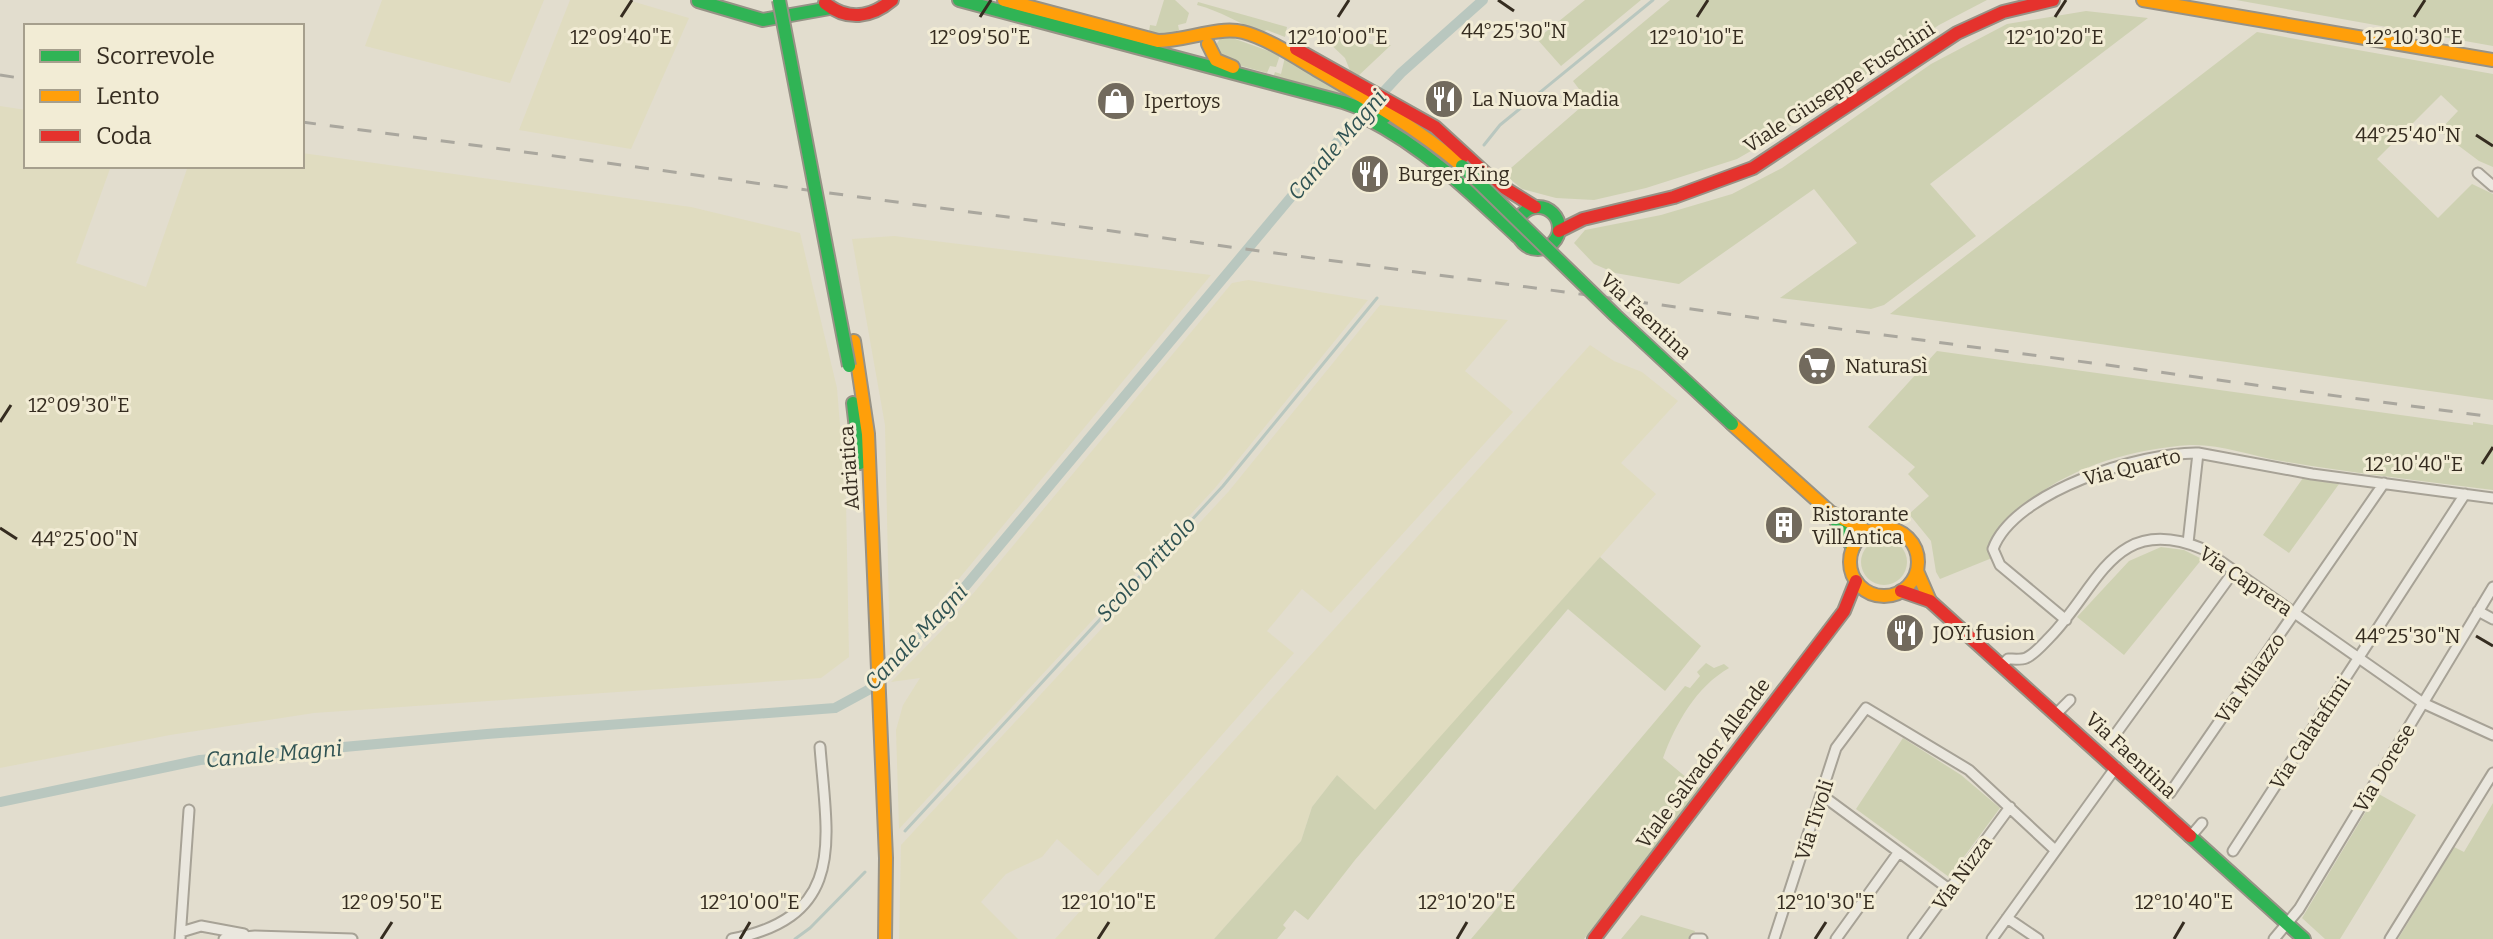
<svg xmlns="http://www.w3.org/2000/svg" width="2493" height="939" font-family="Bitter,serif">
<style>
.farmland{fill:#e0dcc0}
.green{fill:#ced1b2}
.lines{fill:none;stroke-linecap:round;stroke-linejoin:round}
.stream{stroke:#b9c7bf;stroke-width:3}
.canal{stroke:#b9c7bf;stroke-width:10}
.street-casing{stroke:#a7a296;stroke-width:13}
.fast-casing{stroke:#979286;stroke-width:16}
.slow-casing{stroke:#979286;stroke-width:16}
.jam-casing{stroke:#979286;stroke-width:16}
.street{stroke:#eae7de;stroke-width:9}
.fast{stroke:#30b455;stroke-width:12}
.slow{stroke:#ff9f0a;stroke-width:12}
.jam{stroke:#e5322d;stroke-width:12}
.rail{stroke:#aaa79e;stroke-width:3;stroke-dasharray:14 14;stroke-linecap:butt}
.fast-bridge-casing{stroke:#979286;stroke-width:16;stroke-linecap:butt}
.fast-bridge{stroke:#30b455;stroke-width:12}
.ticks{fill:none;stroke:#352c20;stroke-width:3}
.labels{text-anchor:middle;dominant-baseline:central;stroke-width:6;stroke-linejoin:round;paint-order:stroke}
.street-label{font-size:20px;fill:#352c20;stroke:#f2ecd5}
.poi-label{font-size:20px;fill:#352c20;stroke:#f2ecd5;text-anchor:start}
.water-label{font-size:22px;font-style:italic;fill:#305353;stroke:#f2ecd5}
.ticks-label{font-size:20px;text-anchor:middle;fill:#352c20;stroke:#f2ecd5;stroke-width:6;stroke-linejoin:round;paint-order:stroke}
</style>
<rect width="100%" height="100%" fill="#e2ddce"/>
<path class="farmland" d="M382,0H544L510,83L365,46Z
M570,0H628L689,18L631,149L519,130Z
M0,106L26,110V166H111L76,263L146,287L188,166H302V153L691,207L800,233L837,388L846,499L849,657L821,678L314,713L170,735L0,768Z
M894,236L1211,275L918,628L890,657L885,425L852,239Z
M1248,280L1368,300L1215,488L899,829L896,730L903,705L920,678L891,682L946,626L1232,283Z
M1380,305L1508,320L1465,371L1513,412L1331,613L1302,589L1267,631L1294,653L1098,876L1057,839L1042,857L1006,874L981,902L1018,939H899L901,845L1229,491Z
M1590,345L1614,361L1642,372L1678,401L1621,463L1656,494L1375,811L1337,775L1312,807L1301,841L1214,939H1055Z"/>
<path class="green" d="M1164,0H1175L1189,13L1186,23L1178,25L1179,30L1165,36L1152,35L1149,31L1150,25L1156,26Z
M1585,0H1641L1561,66L1537,39Z
M1670,0H1987L1939,25L1770,140L1737,159L1646,188L1594,200L1556,198L1522,189L1504,174L1588,101L1573,81Z
M2236,0H2493V46Z
M1198,2L1287,27L1285,37L1267,30L1262,32C1239,24 1221,11 1197,5Z
M2086,11L2148,18L1930,184L1976,236L1884,305L1871,309L1780,298L1857,243L1814,189L1679,284L1615,273L1594,264L1574,243L1585,230L1661,215L1732,194L1782,168L1931,64L2007,24Z
M2257,32L2493,74V167L2479,161L2439,131L2458,111L2441,95L2377,159L2438,218L2472,184L2493,194V400L1890,314Z
M1331,35L1375,45H1391L1356,78L1351,73L1345,58L1324,38Z
M1227,36L1280,55L1276,67L1270,66L1267,73L1220,60L1214,48L1221,37Z
M1285,57L1363,102V104L1324,90L1273,78L1275,72L1281,74Z
M1937,351L2473,425V422L2493,425V490C2422,481 2351,473 2281,461C2252,456 2220,444 2190,445C2131,449 2065,468 2021,508C2005,522 1988,535 1992,558L1940,579L1936,572L1931,541L1909,514L1929,496L1908,474L1915,467L1868,427Z
M2303,478L2339,484L2289,553L2263,535Z
M1861 562a23 23 0 1 1 46 0a23 23 0 1 1-46 0Z
M2161,547L2184,550L2202,559L2124,655L2077,617L2129,561Z
M1600,557L1701,646L1665,691L1568,609L1355,860L1308,920L1295,910L1283,925L1286,928L1277,939H1214L1301,841L1312,807L1337,775L1375,810Z
M1706,663L1714,668L1724,664L1729,668C1696,687 1676,723 1663,758L1699,788L1584,939H1471L1685,686L1690,688L1700,676L1697,672Z
M1903,738L1961,775L2000,808L1949,877L1856,809Z
M2377,793L2416,815L2340,939H2325L2302,918Z
M2493,803V939H2398L2454,847L2464,852Z
M1641,915L1695,931L1692,939H1621Z"/>
<g class="lines">
<path class="stream" d="M1484,145L1500,125L1653,0
M905,831L1223,486L1377,298
M795,939L810,928L865,872"/>
<path class="canal" d="M0,802L200,760L487,734L835,708L870,689L938,619L1338,141L1401,73L1483,0"/>
<defs>
<path id="street" d="M2478,173L2493,186
M2188,543L2198,453
M2478,611L2493,619
M2066,620L2000,565L1993,549C2014,491 2142,452 2198,453L2312,474L2493,498
M2002,665L2008,659C2013,659 2021,660 2026,658C2035,654 2043,644 2050,637C2099,587 2114,512 2203,549L2423,703L2493,735
M2057,713L2070,700
M2112,739L2234,571
M2170,793L2384,483
M1823,796L1949,889
M2191,836L2202,823
M2233,851L2465,494
M2007,918L2038,939
M181,932L201,926L244,934
M180,939L189,810
M224,939L255,936L352,939
M732,939C848,916 827,839 820,747
M1695,939H1702
M1774,939L1836,748L1866,708L1969,770L2055,850
M1836,939L1898,853
M1913,939L2010,807
M1992,939L2116,767
M2274,939L2299,909L2493,587
M2390,939L2493,773"/>
<path id="fast" d="M959,0L1343,102L1385,117
M698,1L763,20L830,8
M1366,118C1425,148 1470,192 1518,237
M1517 228a21 21 0 1 1 42 0a21 21 0 1 1-42 0Z
M853,403L860,463
M1832,514L1853,548
M2190,836L2304,939"/>
<path id="slow" d="M1004,0L1158,41C1186,41 1217,26 1243,32C1267,38 1297,58 1319,71C1369,100 1418,129 1462,166
M2143,0L2493,60
M1208,44L1216,60L1233,67
M854,341L868,434L886,858L885,939
M1732,424L1830,512L1869,532
M1850 562a34 34 0 1 1 68 0a34 34 0 1 1-68 0Z
M1917,571L1930,601"/>
<path id="jam" d="M825,3C847,21 871,18 892,0
M1296,49L1435,127L1495,182L1535,207
M1559,231L1583,219L1674,197L1753,168L1957,33L2003,12L2053,0
M1901,591L1930,601L2190,836
M1594,939L1844,611L1856,581"/>
</defs>
<use href="#street" class="street-casing"/>
<use href="#fast" class="fast-casing"/>
<use href="#slow" class="slow-casing"/>
<use href="#jam" class="jam-casing"/>
<use href="#street" class="street"/>
<use href="#fast" class="fast"/>
<use href="#slow" class="slow"/>
<use href="#jam" class="jam"/>
<path class="rail" d="M0,75L26,79
M302,122L2493,417"/>
<defs>
<path id="fast-bridge" d="M779,0L849,366
M1462,166L1616,316L1732,424"/>
</defs>
<use href="#fast-bridge" class="fast-bridge-casing"/>
<use href="#fast-bridge" class="fast-bridge"/>
</g>
<path class="ticks" d="M1498,0L1514,11M621,17L632,0M980,17L991,0M1338,17L1349,0M1697,17L1708,0M2055,17L2066,0M2414,17L2425,0M2476,135L2493,146M0,422L11,405M2482,464L2493,447M0,528L17,539M2476,636L2493,646M381,939L392,922M740,939L750,922M1098,939L1109,922M1457,939L1467,922M1815,939L1826,922M2174,939L2184,922"/>
<defs>
<symbol id="restaurant-disc" viewBox="-11 -11 22 22"><circle r="9.5" fill="#726a5d" stroke="#f2ecd5"/><path d="M-5-6h1v4h1v-4h1v4h1v-4h1v5L-1.5 .5V6h-2V.5L-5-1ZM5-6V6H3V1.5H1.5Q1.5-4 5-6Z" fill="#fff"/></symbol>
<symbol id="shop-disc" viewBox="-11 -11 22 22"><circle r="9.5" fill="#726a5d" stroke="#f2ecd5"/><path d="M-5-2.5h2.3a2.7 3.5 0 0 1 5.4 0H5L5.5 6h-11ZM-1.5-2.5h3a1.5 2.3 0 0 0-3 0Z" fill="#fff"/></symbol>
<symbol id="supermarket-disc" viewBox="-11 -11 22 22"><circle r="9.5" fill="#726a5d" stroke="#f2ecd5"/><path d="M-6-5.5h2.5l.6 2H6L4.5 2H-2.5L-4.4-4H-6ZM-1.5 3.2a1.3 1.3 0 1 0 .1 0ZM3 3.2a1.3 1.3 0 1 0 .1 0Z" fill="#fff"/></symbol>
<symbol id="building-disc" viewBox="-11 -11 22 22"><circle r="9.5" fill="#726a5d" stroke="#f2ecd5"/><path d="M-4-6H4V6H1V3H-1V6H-4ZM-2.5-4.3h1.7v1.8h-1.7ZM.8-4.3h1.7v1.8H.8ZM-2.5-1h1.7V.8h-1.7ZM.8-1h1.7V.8H.8Z" fill="#fff"/></symbol>
</defs>
<g fill-rule="evenodd">
<use href="#restaurant-disc" x="1422" y="77" width="44" height="44"/>
<use href="#shop-disc" x="1094" y="79" width="44" height="44"/>
<use href="#restaurant-disc" x="1348" y="152" width="44" height="44"/>
<use href="#supermarket-disc" x="1795" y="344" width="44" height="44"/>
<use href="#building-disc" x="1762" y="503" width="44" height="44"/>
<use href="#restaurant-disc" x="1883" y="611" width="44" height="44"/>
</g>
<g class="labels">
<g class="street-label">
<text transform="translate(1839 87) rotate(-33)">Viale Giuseppe Fuschini</text>
<text transform="translate(1646 316) rotate(43)">Via Faentina</text>
<text transform="translate(2132 467) rotate(-14)">Via Quarto</text>
<text transform="translate(849 468) rotate(-94)">Adriatica</text>
<text transform="translate(2246 581) rotate(34)">Via Caprera</text>
<text transform="translate(2250 678) rotate(-55)">Via Milazzo</text>
<text transform="translate(2310 733) rotate(-57)">Via Calatafimi</text>
<text transform="translate(2131 755) rotate(43)">Via Faentina</text>
<text transform="translate(1703 763) rotate(-53)">Viale Salvador Allende</text>
<text transform="translate(2384 768) rotate(-59)">Via Dorese</text>
<text transform="translate(1814 820) rotate(-72)">Via Tivoli</text>
<text transform="translate(1962 873) rotate(-54)">Via Nizza</text>
</g>
<g class="poi-label">
<text x="1472" y="99">La Nuova Madia</text>
<text x="1144" y="101">Ipertoys</text>
<text x="1398" y="174">Burger King</text>
<text x="1845" y="366">NaturaSì</text>
<text x="1812" y="514">Ristorante<tspan x="1812" dy="23">VillAntica</tspan></text>
<text x="1933" y="633">JOYi fusion</text>
</g>
<g class="water-label">
<text transform="translate(1337 145) rotate(-49)">Canale Magni</text>
<text transform="translate(1146 569) rotate(-47)">Scolo Drittolo</text>
<text transform="translate(916 637) rotate(-46)">Canale Magni</text>
<text transform="translate(274 754) rotate(-5)">Canale Magni</text>
</g>
</g>
<g class="ticks-label">
<text x="1514" y="38">44°25'30"N</text>
<text x="2055" y="44">12°10'20"E</text>
<text x="2414" y="44">12°10'30"E</text>
<text x="621" y="44">12°09'40"E</text>
<text x="980" y="44">12°09'50"E</text>
<text x="1338" y="44">12°10'00"E</text>
<text x="1697" y="44">12°10'10"E</text>
<text x="2408" y="142">44°25'40"N</text>
<text x="79" y="412">12°09'30"E</text>
<text x="2414" y="471">12°10'40"E</text>
<text x="85" y="546">44°25'00"N</text>
<text x="2408" y="643">44°25'30"N</text>
<text x="392" y="909">12°09'50"E</text>
<text x="750" y="909">12°10'00"E</text>
<text x="1109" y="909">12°10'10"E</text>
<text x="1467" y="909">12°10'20"E</text>
<text x="1826" y="909">12°10'30"E</text>
<text x="2184" y="909">12°10'40"E</text>
</g>
<rect x="24" y="24" width="280" height="144" fill="#f2ecd5" stroke="#a69f8d" stroke-width="2"/>
<rect x="40" y="50" width="40" height="12" fill="#30b455" stroke="#a69f8d" stroke-width="2"/>
<text x="96" y="64" font-size="24" fill="#352c20">Scorrevole</text>
<rect x="40" y="90" width="40" height="12" fill="#ff9f0a" stroke="#a69f8d" stroke-width="2"/>
<text x="96" y="104" font-size="24" fill="#352c20">Lento</text>
<rect x="40" y="130" width="40" height="12" fill="#e5322d" stroke="#a69f8d" stroke-width="2"/>
<text x="96" y="144" font-size="24" fill="#352c20">Coda</text>
</svg>
